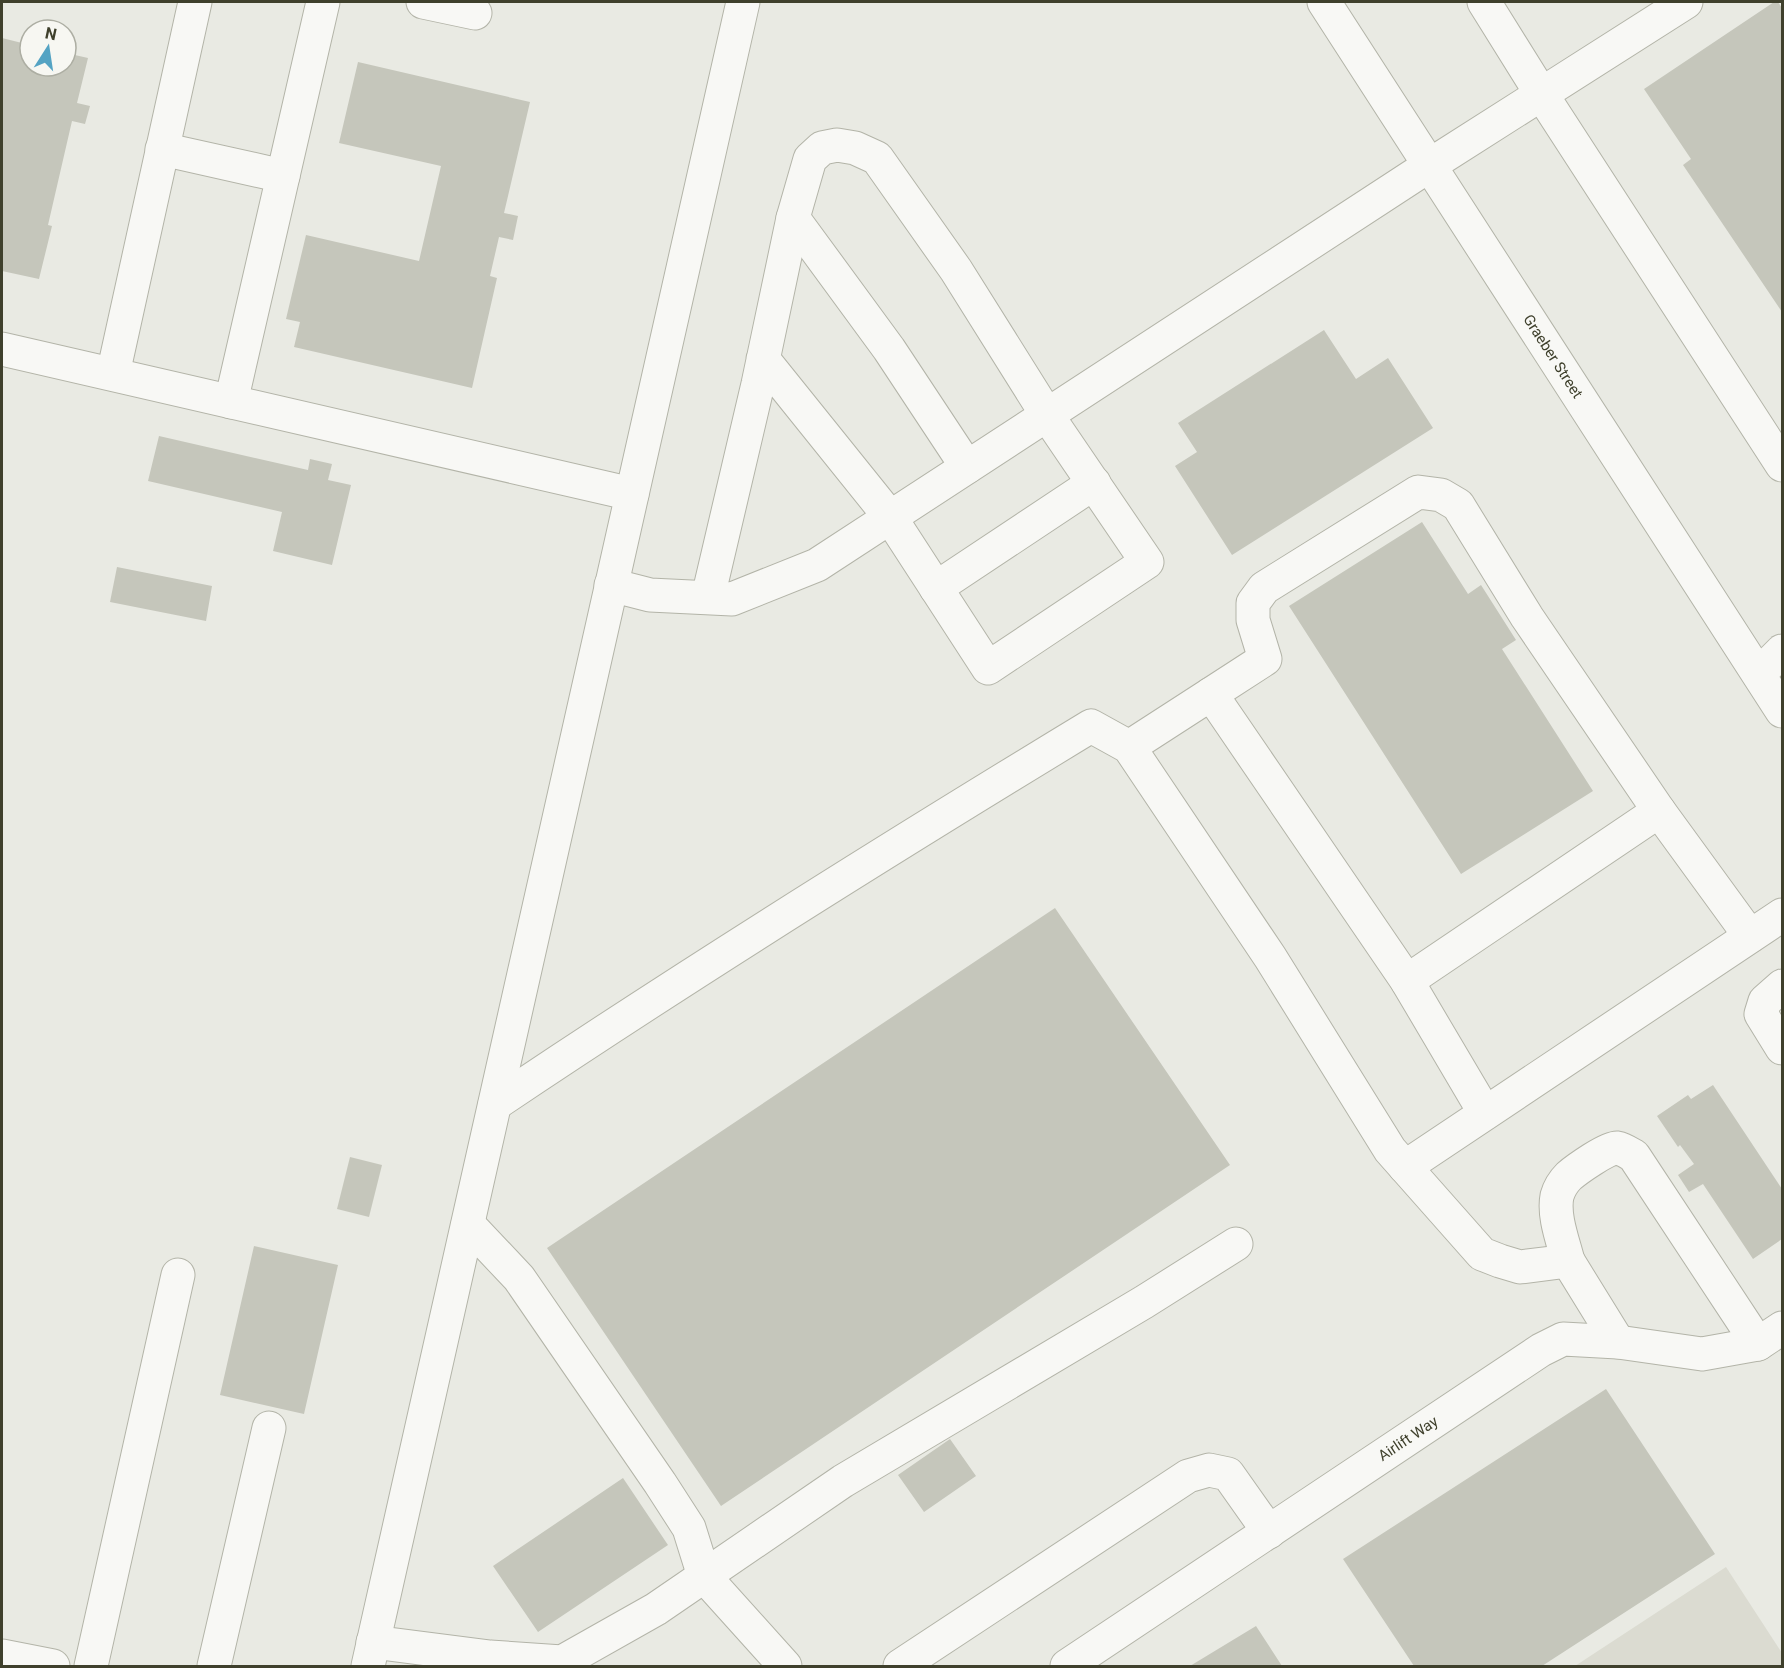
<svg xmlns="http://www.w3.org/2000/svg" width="1784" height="1668" font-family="Roboto,sans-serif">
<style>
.built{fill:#dbdbd1}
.building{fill:#c5c6bb}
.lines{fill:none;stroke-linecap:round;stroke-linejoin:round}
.minor-casing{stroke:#b3b4a8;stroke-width:35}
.minor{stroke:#f8f8f5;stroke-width:33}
.labels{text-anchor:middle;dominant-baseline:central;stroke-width:6;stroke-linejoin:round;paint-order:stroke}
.street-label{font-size:15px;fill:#3f402c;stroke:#f7f7f2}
</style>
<rect width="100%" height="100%" fill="#e9eae3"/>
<path class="built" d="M1726,1567L1782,1653V1666H1575Z"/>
<path class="building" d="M1774,2H1778L1782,8V312L1683,165L1691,159L1644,89Z
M2,38L30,45V66H66V53L88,58L77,103L90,106L85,124L72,121L48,225L52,226L39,279L2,271Z
M358,62L530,102L504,213L518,216L513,240L499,237L490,276L497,278L472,388L294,347L300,322L286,319L306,235L419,261L441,166L339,143Z
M1324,330L1356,379L1388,358L1433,428L1232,555L1175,466L1197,452L1178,423Z
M159,436L308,470L310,459L332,464L328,480L351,485L332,565L273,551L282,512L148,481Z
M1422,522L1468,594L1481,585L1516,640L1502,649L1593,791L1461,874L1289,606Z
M117,567L212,586L206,621L110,602Z
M1055,908L1230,1165L721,1506L547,1248Z
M1713,1085L1782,1189V1239L1753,1259L1703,1184L1689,1192L1678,1175L1694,1164L1680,1145L1678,1147L1657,1116L1688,1095L1691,1099Z
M350,1157L382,1165L369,1217L337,1209Z
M254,1246L338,1265L304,1414L220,1395Z
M1606,1389L1715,1554L1542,1666H1414L1343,1559Z
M950,1439L976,1476L924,1512L898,1475Z
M623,1478L668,1545L538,1632L493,1566Z
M1256,1626L1282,1666H1190Z"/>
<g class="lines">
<defs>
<g id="minor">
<path d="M423,2L475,13"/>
<path id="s1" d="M1324,2L1782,711"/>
<path d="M1484,2L1542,95L1782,465"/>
<path d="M162,149L283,176"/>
<path d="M793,218L889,349L967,467"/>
<path d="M2,349L632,494"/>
<path d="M113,374L195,2"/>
<path d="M231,402L323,2"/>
<path d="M611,585L650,595L732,599L817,565L1430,165L1686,2"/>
<path d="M936,588L1094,483"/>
<path d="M708,597L758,384L793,218L810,159L822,148L837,145L855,148L877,158L956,270L1047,415L1147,562L988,668L890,517L763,359"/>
<path d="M1759,674L1782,651"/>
<path d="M1211,694L1265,659L1253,620V603L1264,588L1418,492L1441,495L1458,505L1527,617L1659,811"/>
<path d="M1129,747L1211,694L1407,981L1485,1113"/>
<path d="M1407,981L1659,811L1750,936"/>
<path d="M1782,986L1765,1001L1761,1014L1782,1048"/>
<path d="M495,1104C690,973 890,848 1091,726L1129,747L1270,957L1390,1150L1482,1254L1500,1261L1520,1267L1568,1261L1618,1342"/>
<path d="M1405,1167L1782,915"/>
<path d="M468,1224L519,1278L660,1483L689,1528L704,1576L785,1666"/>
<path d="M1568,1261C1563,1241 1553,1216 1557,1196C1559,1189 1564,1181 1569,1176C1576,1170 1608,1147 1617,1148C1623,1149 1629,1153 1634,1156L1758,1344"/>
<path d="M373,1642L490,1657L562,1662L656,1609L843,1481L1144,1302L1236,1244"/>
<path d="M2,1656L53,1666"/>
<path d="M91,1666L178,1275"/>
<path d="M214,1666L269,1428"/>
<path d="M368,1666L743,2"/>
<path d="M900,1666L1188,1476L1209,1470L1228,1474L1269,1532"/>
<path id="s2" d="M1067,1666L1541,1350L1563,1339L1618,1342L1702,1354L1758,1344L1782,1328"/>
</g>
</defs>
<use href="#minor" class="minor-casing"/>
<use href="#minor" class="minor"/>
</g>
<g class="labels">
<g class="street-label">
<text stroke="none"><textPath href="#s1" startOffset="422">Graeber Street</textPath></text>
<text stroke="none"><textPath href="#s2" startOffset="410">Airlift Way</textPath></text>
</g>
</g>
<rect width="1784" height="1668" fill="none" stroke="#3f402c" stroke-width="6"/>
<g transform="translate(48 48) rotate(12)"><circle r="28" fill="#f7f7f2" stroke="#adaea3" stroke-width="1.5"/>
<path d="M0-4.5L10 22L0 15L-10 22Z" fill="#54a3c3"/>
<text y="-9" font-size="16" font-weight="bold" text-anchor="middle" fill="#3f402c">N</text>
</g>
</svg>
